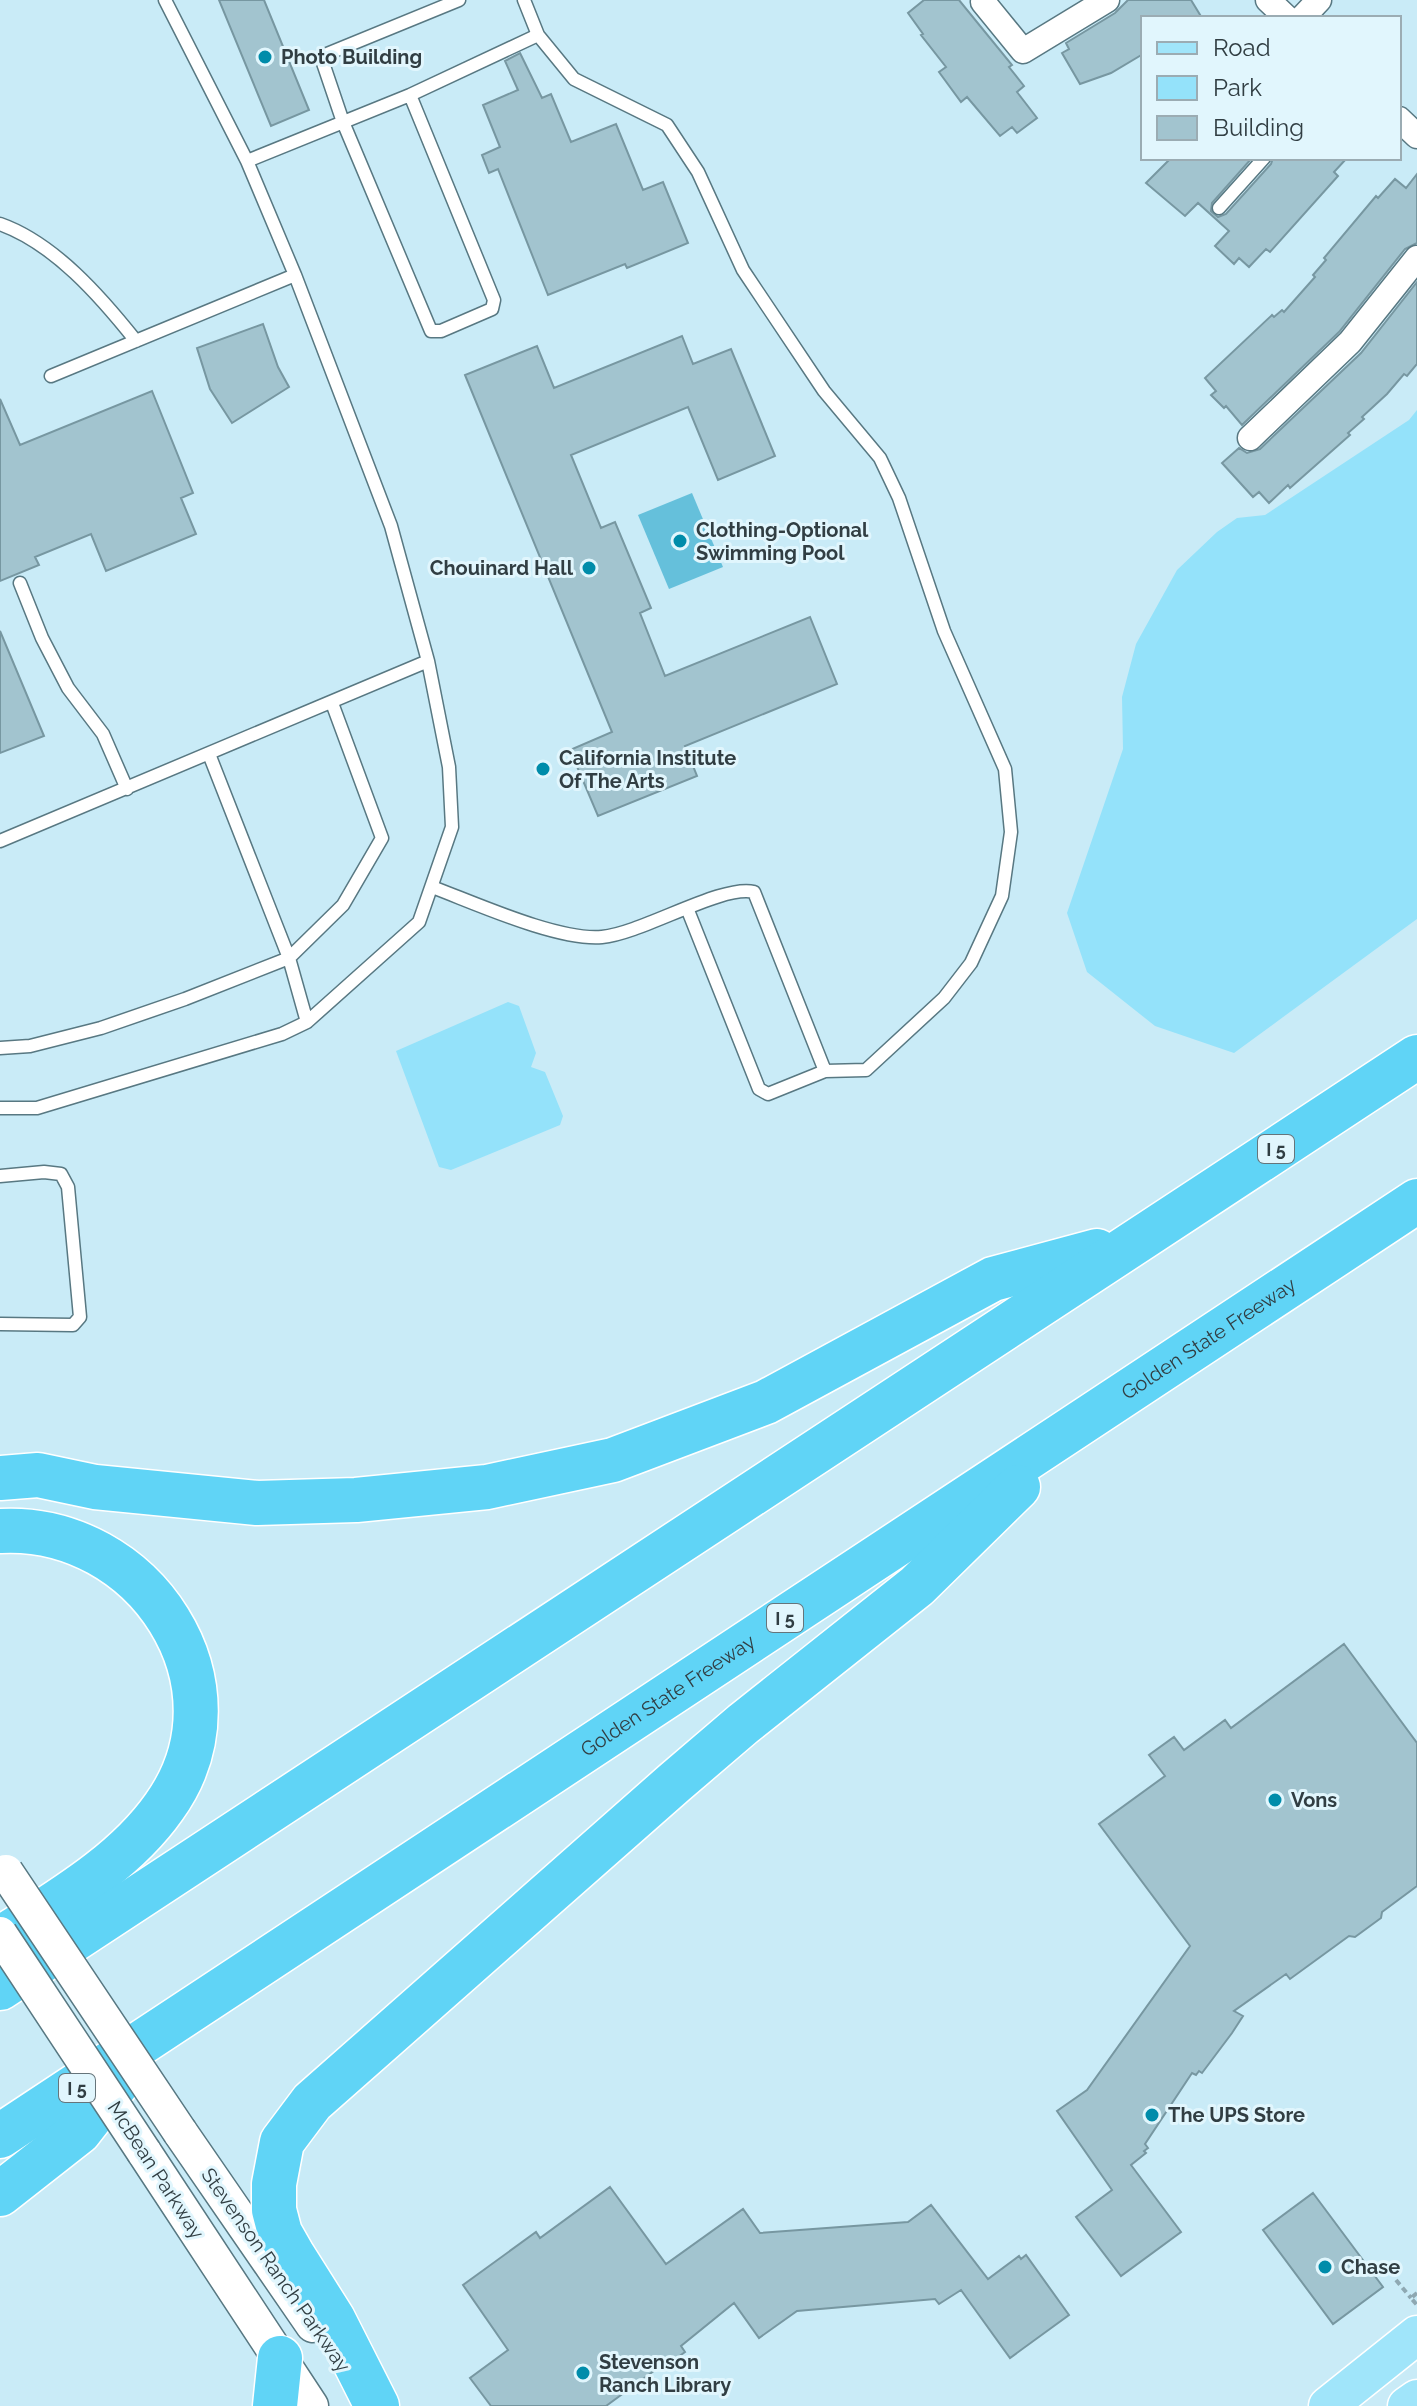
<svg xmlns="http://www.w3.org/2000/svg" width="1417" height="2406" font-family="Raleway,sans-serif">
<style>
.green{fill:#94e2fa}
.water{fill:#65c0db}
.building{fill:#a2c4cf;stroke:#7797a1;stroke-width:2}
.lines{fill:none;stroke-linecap:round;stroke-linejoin:round}
.lane-casing{stroke:#587882;stroke-width:15}
.street-casing{stroke:#587882;stroke-width:27}
.secondary-casing{stroke:#587882;stroke-width:37}
.primary-casing{stroke:#fff;stroke-width:41}
.highway-casing{stroke:#fff;stroke-width:47}
.path{stroke:#8ea8b2;stroke-width:4;stroke-dasharray:6 4;stroke-linecap:butt}
.lane{stroke:#fff;stroke-width:12}
.street{stroke:#fff;stroke-width:24}
.secondary{stroke:#fff;stroke-width:34}
.primary{stroke:#a0e5fa;stroke-width:38}
.highway{stroke:#60d4f6;stroke-width:44}
.secondary-bridge-casing{stroke:#587882;stroke-width:37;stroke-linecap:butt}
.secondary-bridge{stroke:#fff;stroke-width:34}
.poi-dot{fill:#008caa;stroke:#e1f6fd;stroke-width:3}
.labels{text-anchor:middle;dominant-baseline:central;stroke-width:6;stroke-linejoin:round;paint-order:stroke}
.shield{fill:#e1f6fd;stroke:#66757b;stroke-width:2}
.shield-label{font-size:18px;font-weight:bold;fill:#313e43}
.poi-label{font-size:20px;font-weight:bold;fill:#313e43;stroke:#e1f6fd;text-anchor:start}
.street-label{font-size:20px;fill:#313e43;stroke:#e1f6fd}
</style>
<rect width="100%" height="100%" fill="#c9ebf7"/>
<path class="green" d="M1417,410V919L1234,1053L1155,1026L1087,972L1067,913L1123,749L1122,697L1136,644L1177,570L1217,532L1237,518L1265,515L1409,420Z
M508,1002L519,1006L536,1053L531,1067L545,1072L563,1116L560,1125L451,1170L439,1167L396,1051Z"/>
<path class="water" d="M692,493L723,567L669,589L638,515Z"/>
<path class="building" d="M219,0H264L309,110L271,126Z
M924,0H959L1012,65L1009,67L1024,86L1017,92L1037,118L1017,133L1012,127L1000,136L967,97L961,102L939,72L946,67L921,35L923,34L908,13Z
M1128,0H1191L1202,18H1143V54L1111,73L1080,84L1062,53L1069,49L1066,43L1115,13Z
M520,53L542,98L551,94L571,142L616,124L643,190L663,182L688,243L627,268L625,264L548,295L498,169L489,173L482,155L500,147L483,105L518,90L505,61Z
M1171,158H1252L1212,203L1211,211L1218,217L1226,214L1271,164L1273,158H1347L1334,172L1338,176L1270,252L1266,249L1249,267L1239,258L1234,264L1215,246L1229,231L1198,203L1185,216L1146,183Z
M1417,174V243L1405,249L1339,332L1242,425L1226,406L1224,408L1211,395L1216,391L1205,378L1272,315L1274,317L1282,310L1284,312L1315,277L1313,275L1326,260L1324,258L1376,196L1378,198L1395,179L1406,188Z
M1417,282V364L1407,376L1404,374L1387,394L1362,417L1364,419L1348,433L1350,435L1290,488L1288,485L1269,503L1259,492L1253,497L1222,463L1239,448L1247,453L1260,449L1361,353Z
M263,324L278,367L289,387L232,423L210,389L197,348Z
M682,336L693,364L731,349L775,456L718,480L688,407L571,455L601,528L615,522L651,608L640,613L665,676L810,617L837,684L685,746L697,776L598,816L570,750L612,732L465,375L537,346L554,388Z
M152,391L193,493L181,498L196,534L106,571L91,534L35,557L39,565L0,581V399L20,445Z
M0,631L44,736L0,753Z
M1344,1644L1417,1743V1886L1382,1912L1381,1918L1355,1937L1349,1936L1290,1979L1286,1974L1234,2011L1243,2016L1232,2033L1202,2073L1199,2071L1196,2075L1192,2073L1145,2144L1148,2148L1144,2151L1146,2153L1131,2165L1181,2232L1121,2276L1076,2217L1112,2190L1057,2111L1087,2090L1190,1946L1099,1824L1165,1776L1149,1755L1174,1737L1184,1750L1225,1720L1231,1728Z
M610,2187L666,2264L743,2209L760,2233L908,2222L931,2205L988,2279L1019,2256L1021,2259L1026,2255L1069,2315L1010,2358L961,2290L939,2304L935,2299L797,2311L759,2338L734,2303L681,2346L685,2352L663,2368L662,2365L606,2406H491L470,2378L508,2350L463,2285L536,2232L540,2238Z
M1313,2193L1383,2287L1333,2324L1263,2230Z"/>
<g class="lines">
<defs>
<path id="lane" d="M538,35L574,79L667,125L698,172L743,270L824,391L880,458L899,498L944,631L1005,769L1011,832L1002,896L971,963L944,998L866,1070L825,1071
M410,95L494,300L492,309L441,331H431L343,122L323,63L327,54L459,0
M247,161L410,95L538,35L524,0
M1219,208L1264,158
M0,224C54,243 101,297 136,341
M51,376L295,275
M20,583L42,638L68,688L103,734L127,789
M209,754L289,958L307,1022
M0,841L428,661
M432,887C475,903 558,941 602,937C643,933 722,884 754,892L825,1071L768,1094L759,1089L687,908
M0,1048L30,1046L101,1028L185,999L289,958L343,905L382,838L332,703
M0,1108H37L282,1034L307,1022L419,922L452,827L449,767L428,661L391,526L295,275L247,161L165,0
M0,1176L44,1172L61,1174L68,1187L80,1317L73,1325L0,1324"/>
<path id="street" d="M1268,0L1287,18
M983,2L1023,51L1107,0
M1302,18L1319,0
M1399,119L1417,136
M1250,438L1350,342L1417,258"/>
<path id="secondary" d="M180,2132L313,2325
M144,2152L311,2406"/>
<path id="primary" d="M1328,2406L1417,2335
M1407,2406L1417,2399"/>
<g id="highway">
<path d="M0,1478L38,1475L95,1487L257,1503L356,1500L487,1487L613,1460L766,1402L993,1279L1097,1251"/>
<path d="M0,1531C144,1523 252,1685 164,1807C124,1864 57,1902 0,1939"/>
<path d="M0,1988L1417,1057"/>
<path id="s1" d="M0,2136L1417,1201"/>
<path d="M0,2194L79,2132L129,2068"/>
<path d="M275,2406L280,2358"/>
<path d="M377,2406L333,2319L292,2254L280,2233L274,2210V2184L282,2142L312,2102L674,1783L743,1724L917,1586L1018,1487"/>
</g>
</defs>
<use href="#lane" class="lane-casing"/>
<use href="#street" class="street-casing"/>
<use href="#secondary" class="secondary-casing"/>
<use href="#primary" class="primary-casing"/>
<use href="#highway" class="highway-casing"/>
<path class="path" d="M1396,2280L1411,2298
M1417,2293L1411,2298L1417,2305"/>
<use href="#lane" class="lane"/>
<use href="#street" class="street"/>
<use href="#secondary" class="secondary"/>
<use href="#primary" class="primary"/>
<use href="#highway" class="highway"/>
<defs>
<path id="secondary-bridge" d="M6,1872L180,2132
M0,1934L144,2152"/>
</defs>
<use href="#secondary-bridge" class="secondary-bridge-casing"/>
<use href="#secondary-bridge" class="secondary-bridge"/>
</g>
<g class="poi-dot">
<circle cx="265" cy="57" r="8"/>
<circle cx="680" cy="541" r="8"/>
<circle cx="589" cy="568" r="8"/>
<circle cx="543" cy="769" r="8"/>
<circle cx="1275" cy="1800" r="8"/>
<circle cx="1152" cy="2115" r="8"/>
<circle cx="1325" cy="2267" r="8"/>
<circle cx="583" cy="2373" r="8"/>
</g>
<g class="labels">
<g class="shield">
<rect x="1258" y="1135" width="36" height="28" rx="6"/>
<rect x="767" y="1604" width="36" height="28" rx="6"/>
<rect x="59" y="2074" width="36" height="28" rx="6"/>
</g>
<g class="shield-label">
<text x="1276" y="1149">I 5</text>
<text x="785" y="1618">I 5</text>
<text x="77" y="2088">I 5</text>
</g>
<g class="poi-label">
<text x="281" y="57">Photo Building</text>
<text x="696" y="530">Clothing-Optional<tspan x="696" dy="23">Swimming Pool</tspan></text>
<text x="573" y="568" text-anchor="end">Chouinard Hall</text>
<text x="559" y="758">California Institute<tspan x="559" dy="23">Of The Arts</tspan></text>
<text x="1291" y="1800">Vons</text>
<text x="1168" y="2115">The UPS Store</text>
<text x="1341" y="2267">Chase</text>
<text x="599" y="2362">Stevenson<tspan x="599" dy="23">Ranch Library</tspan></text>
</g>
<g class="street-label">
<text stroke="none"><textPath href="#s1" startOffset="1448">Golden State Freeway</textPath></text>
<text stroke="none"><textPath href="#s1" startOffset="800">Golden State Freeway</textPath></text>
<text transform="translate(156 2170) rotate(57)">McBean Parkway</text>
<text transform="translate(276 2270) rotate(55)">Stevenson Ranch Parkway</text>
</g>
</g>
<rect x="1141" y="16" width="260" height="144" fill="#e1f6fd" stroke="#9bacb3" stroke-width="2"/>
<rect x="1157" y="42" width="40" height="12" fill="#a0e5fa" stroke="#9bacb3" stroke-width="2"/>
<text x="1213" y="56" font-size="24" fill="#313e43">Road</text>
<rect x="1157" y="76" width="40" height="24" fill="#94e2fa" stroke="#9bacb3" stroke-width="2"/>
<text x="1213" y="96" font-size="24" fill="#313e43">Park</text>
<rect x="1157" y="116" width="40" height="24" fill="#a2c4cf" stroke="#9bacb3" stroke-width="2"/>
<text x="1213" y="136" font-size="24" fill="#313e43">Building</text>
</svg>
